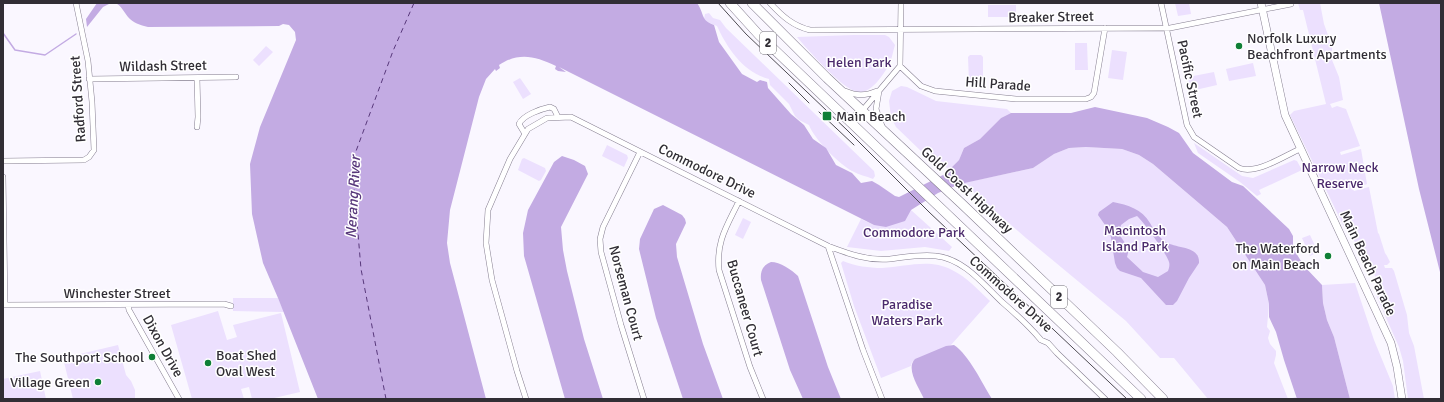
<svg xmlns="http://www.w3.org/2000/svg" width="1444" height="402" font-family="Signika,sans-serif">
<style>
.green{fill:#ece0fe}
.water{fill:#c3abe3;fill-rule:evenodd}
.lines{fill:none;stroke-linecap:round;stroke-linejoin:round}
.stream{stroke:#c3abe3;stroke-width:1.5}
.ferry{stroke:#58387b;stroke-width:1;stroke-dasharray:5 4;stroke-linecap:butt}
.street-casing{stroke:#857e90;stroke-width:6}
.secondary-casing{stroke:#857e90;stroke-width:8}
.primary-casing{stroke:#857e90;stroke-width:9}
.highway-casing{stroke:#857e90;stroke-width:10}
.street{stroke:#fff;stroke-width:5}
.secondary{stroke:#fff;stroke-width:7}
.primary{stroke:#fff;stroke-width:8}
.highway{stroke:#fff;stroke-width:9}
.tram{stroke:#4f4c53;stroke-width:1}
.poi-dot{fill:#0f7f36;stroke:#fff;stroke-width:1.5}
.labels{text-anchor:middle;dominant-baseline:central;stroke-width:3;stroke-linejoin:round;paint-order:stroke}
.shield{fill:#fff;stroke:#6f6d72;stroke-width:1}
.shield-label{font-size:13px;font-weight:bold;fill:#312e35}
.street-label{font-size:14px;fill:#312e35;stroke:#fff}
.poi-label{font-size:14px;fill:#312e35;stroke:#fff;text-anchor:start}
.park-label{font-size:14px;fill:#4b2a6c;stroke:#fff}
.water-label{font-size:15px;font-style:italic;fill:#58387b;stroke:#fff}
</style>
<rect width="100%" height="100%" fill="#faf7ff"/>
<path class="green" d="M1175,3H1189L1191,14L1178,16Z
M1298,3H1320L1324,24L1332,46V60L1339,77L1343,100L1330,104L1332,108L1337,106L1346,109L1360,146L1340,152L1341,155L1361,149L1367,184L1353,189L1354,191L1369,187L1378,233L1379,234L1385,253L1387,256L1390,262L1387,265H1384L1385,268H1392L1394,271L1407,315L1409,333L1414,346L1424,399H1408L1403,361L1399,347L1376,295L1380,294L1372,266L1343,225L1290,115L1294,111L1326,104L1303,10H1300Z
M988,5H1016V17H988Z
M709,13L713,18L720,20L726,28L874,171L875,176L873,179C866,176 859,175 852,171C839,164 814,139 809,125L799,120L795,116L789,104L770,85L769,79C744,73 727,48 717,26L707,22L704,19L705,14Z
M854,35H885L889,37L895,45C893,51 892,59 889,65C883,75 871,94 858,92C844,91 807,49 797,37Z
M1075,43H1087L1088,70H1075Z
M266,46L273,52L259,66L253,60Z
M1112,50L1127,52L1123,80L1108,78Z
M970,55H981L983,57V81L981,84H971L969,82L968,57Z
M1253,63L1256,76L1229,81L1226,69Z
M1214,72L1217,85L1191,91L1188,77Z
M520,78L531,94L523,99L513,82Z
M901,86L907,87L936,101L1007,109L1011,113L1001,118L980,139L964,148L959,160L949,170L940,161L922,152L896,127L891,117L889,101L892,91Z
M1194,143L1242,176L1253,178L1294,160L1297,161L1302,170L1259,190L1261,194L1257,196L1240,182L1198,153Z
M607,145L627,155L628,158L624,167L602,156Z
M1086,147L1122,149L1139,155L1153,164L1227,227L1265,285L1269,304L1267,327L1270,331L1268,338L1270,344L1276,351V355L1274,363L1288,399L1296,397L1297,399H1208L1174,358H1160L1126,321L1026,238L963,183L1033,168L1054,154L1069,148Z
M524,158L545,168L546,171L541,180L539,181L518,170L522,159Z
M911,210L952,247L949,251L925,247L881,251L847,247L861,219L874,225Z
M743,218L751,222L743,239L735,235Z
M1310,235L1318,252L1310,256L1302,238Z
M843,261C855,266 869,268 882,268C906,267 929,258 952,270C967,277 978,290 990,301L951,345L912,362L911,366L881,378L854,306L841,263Z
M1355,283L1374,340L1393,386L1395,399H1350L1334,337L1327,320L1323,303L1322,285Z
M233,298H278L284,312L233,311Z
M218,311L227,340L237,337L233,325L281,313L300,392L270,399H252L249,387L241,389L244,399H192L171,325Z
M118,345L126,375L131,381L135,390V399H73L63,358Z
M40,371L46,399H3V379Z"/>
<path class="water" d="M97,3H111L103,7L87,27L86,19Z
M115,3H697C705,14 700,20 714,25L719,42L742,74L757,82L760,80L767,82L768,88L791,114L804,125L813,139L826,148L836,165L852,173L861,183L872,181L879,185L895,196L899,197L945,174L959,160L964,148L980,139L1001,118L1011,113H1071L1095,107L1147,118L1168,127L1179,133L1193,153L1232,182L1243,186L1289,229L1293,236V248L1304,266L1322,285L1323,303L1327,320L1334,337L1350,399H1297L1284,360L1276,332L1269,317V304L1265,285L1227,227L1153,164L1139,155L1122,149L1086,147L1069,148L1054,154L1033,168L960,184L938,193L911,210L905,221L886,227L874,225L559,67L566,72L558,71L555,69L556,66C535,56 519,52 499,65L500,68L496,71L495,69L486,79L479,97L450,210L447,243L450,263L486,399H318L278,298L263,263L252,214L250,164L260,127L296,40L295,32L289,25L283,24L279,26L148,27C140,25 133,23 128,17C124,12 121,5 115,3Z
M1379,3H1441V276L1419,189Z
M562,156L574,160L585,166L588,174L561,227L563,250L567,271L584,339L603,399H565L524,256L523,233L528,210L554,162Z
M1113,202C1128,205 1142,209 1150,223C1154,230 1159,238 1166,242C1176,249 1200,245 1199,263L1189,278L1177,301L1173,305H1166L1141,278L1120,271L1117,268L1115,263L1110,232L1098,215L1099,212ZM1137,216C1143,221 1167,254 1169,262C1170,265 1169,268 1168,271L1158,277L1143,272L1127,257L1129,249L1119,234L1121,225L1129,219Z
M663,205L682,215L685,219L686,223L676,244L677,257L703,344L723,399H683L656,318L639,249L640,239L654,209Z
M771,262C780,262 792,270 798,276L828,367L841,399H803L790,370L761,280C760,271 763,265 771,262Z
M954,345C969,355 982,383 992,399H924C920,389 905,369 915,359L946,346Z"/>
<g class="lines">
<path class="stream" d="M3,33L15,50L45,55L76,34"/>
<path class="ferry" d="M386,399L361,269L352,162L393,51L414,3"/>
<defs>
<path id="street" d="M770,3C782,16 793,26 810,30L1170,28L1291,4
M1161,3L1187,125L1194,137L1239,168C1256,175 1284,156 1300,149
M900,66L921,86L935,91L1016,99H1086L1091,97L1094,93L1105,28
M89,79L236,77
M845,91C857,96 865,96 877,91
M879,91L876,109L882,126
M862,111L900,66L901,3
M197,127L198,117L197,78
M525,134L519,124C523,115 541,109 550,107L554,109L558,117
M640,152L603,227L600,239L601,252L621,325L644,399
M3,161L84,160L89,157L94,150L92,102L88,61L76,3
M3,177L5,305
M739,201C727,226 716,241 719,270L750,367L763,399
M828,246L863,350L882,399
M3,305L224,304L231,306
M128,305L129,310L179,399
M526,399L517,371L492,280L486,243L488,210L510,159L528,129L547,118L571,117L828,246C849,254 868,261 890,259C906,257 921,254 936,256C964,259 983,284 1002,302C1016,314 1029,326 1041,340L1048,343L1057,353L1105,399"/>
<path id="secondary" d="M1261,3L1285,115L1391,343L1397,367L1402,399"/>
<path id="primary" d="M850,122L862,111"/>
<path id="highway" d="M730,3L759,35L1141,399
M752,3L827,78L962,204L1117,352L1163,399"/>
</defs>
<use href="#street" class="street-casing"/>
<use href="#secondary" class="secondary-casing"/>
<use href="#primary" class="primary-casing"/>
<use href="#highway" class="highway-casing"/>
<use href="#street" class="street"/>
<use href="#secondary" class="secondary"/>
<use href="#primary" class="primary"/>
<use href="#highway" class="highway"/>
<path class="tram" d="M718,3L746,34L847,130L929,212L1127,399
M789,83L809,103
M819,112L854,145"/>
</g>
<g class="poi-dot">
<circle cx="1239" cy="46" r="4"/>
<rect x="822" y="111" width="10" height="10" rx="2"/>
<circle cx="1328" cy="256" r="4"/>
<circle cx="152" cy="357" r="4"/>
<circle cx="208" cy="363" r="4"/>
<circle cx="98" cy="382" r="4"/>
</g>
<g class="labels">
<g class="shield">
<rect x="760" y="32" width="16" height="22" rx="3"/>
<rect x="1051" y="286" width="16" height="22" rx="3"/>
</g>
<g class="shield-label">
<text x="768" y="43">2</text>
<text x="1059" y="297">2</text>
</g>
<g class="street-label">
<text transform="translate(1051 17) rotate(-1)">Breaker Street</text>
<text transform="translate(163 66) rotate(-1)">Wildash Street</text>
<text transform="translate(1190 79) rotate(78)">Pacific Street</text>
<text transform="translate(998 84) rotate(4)">Hill Parade</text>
<text transform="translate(78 99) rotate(-94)">Radford Street</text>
<text transform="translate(707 171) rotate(26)">Commodore Drive</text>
<text transform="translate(967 190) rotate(43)">Gold Coast Highway</text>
<text transform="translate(1368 263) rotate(65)">Main Beach Parade</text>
<text x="117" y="293">Winchester Street</text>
<text transform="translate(626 293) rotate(75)">Norseman Court</text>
<text transform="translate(1011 294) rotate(42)">Commodore Drive</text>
<text transform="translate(745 308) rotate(74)">Buccaneer Court</text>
<text transform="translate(163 346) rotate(61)">Dixon Drive</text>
</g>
<g class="poi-label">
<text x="1247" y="38">Norfolk Luxury<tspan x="1247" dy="16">Beachfront Apartments</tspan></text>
<text x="836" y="116">Main Beach</text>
<text x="1320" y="248" text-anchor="end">The Waterford<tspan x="1320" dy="16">on Main Beach</tspan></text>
<text x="216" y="355">Boat Shed<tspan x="216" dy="16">Oval West</tspan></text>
<text x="144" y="357" text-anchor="end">The Southport School</text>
<text x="90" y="382" text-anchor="end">Village Green</text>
</g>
<g class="park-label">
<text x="859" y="62">Helen Park</text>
<text x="1340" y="167">Narrow Neck<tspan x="1340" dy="16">Reserve</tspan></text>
<text x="1135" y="230">Macintosh<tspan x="1135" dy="16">Island Park</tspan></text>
<text x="914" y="232">Commodore Park</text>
<text x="907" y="304">Paradise<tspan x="907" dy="16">Waters Park</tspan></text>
</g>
<g class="water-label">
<text transform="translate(353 197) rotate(-87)">Nerang River</text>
</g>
</g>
<rect width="1444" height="402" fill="none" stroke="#312e35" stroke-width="8"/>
</svg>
